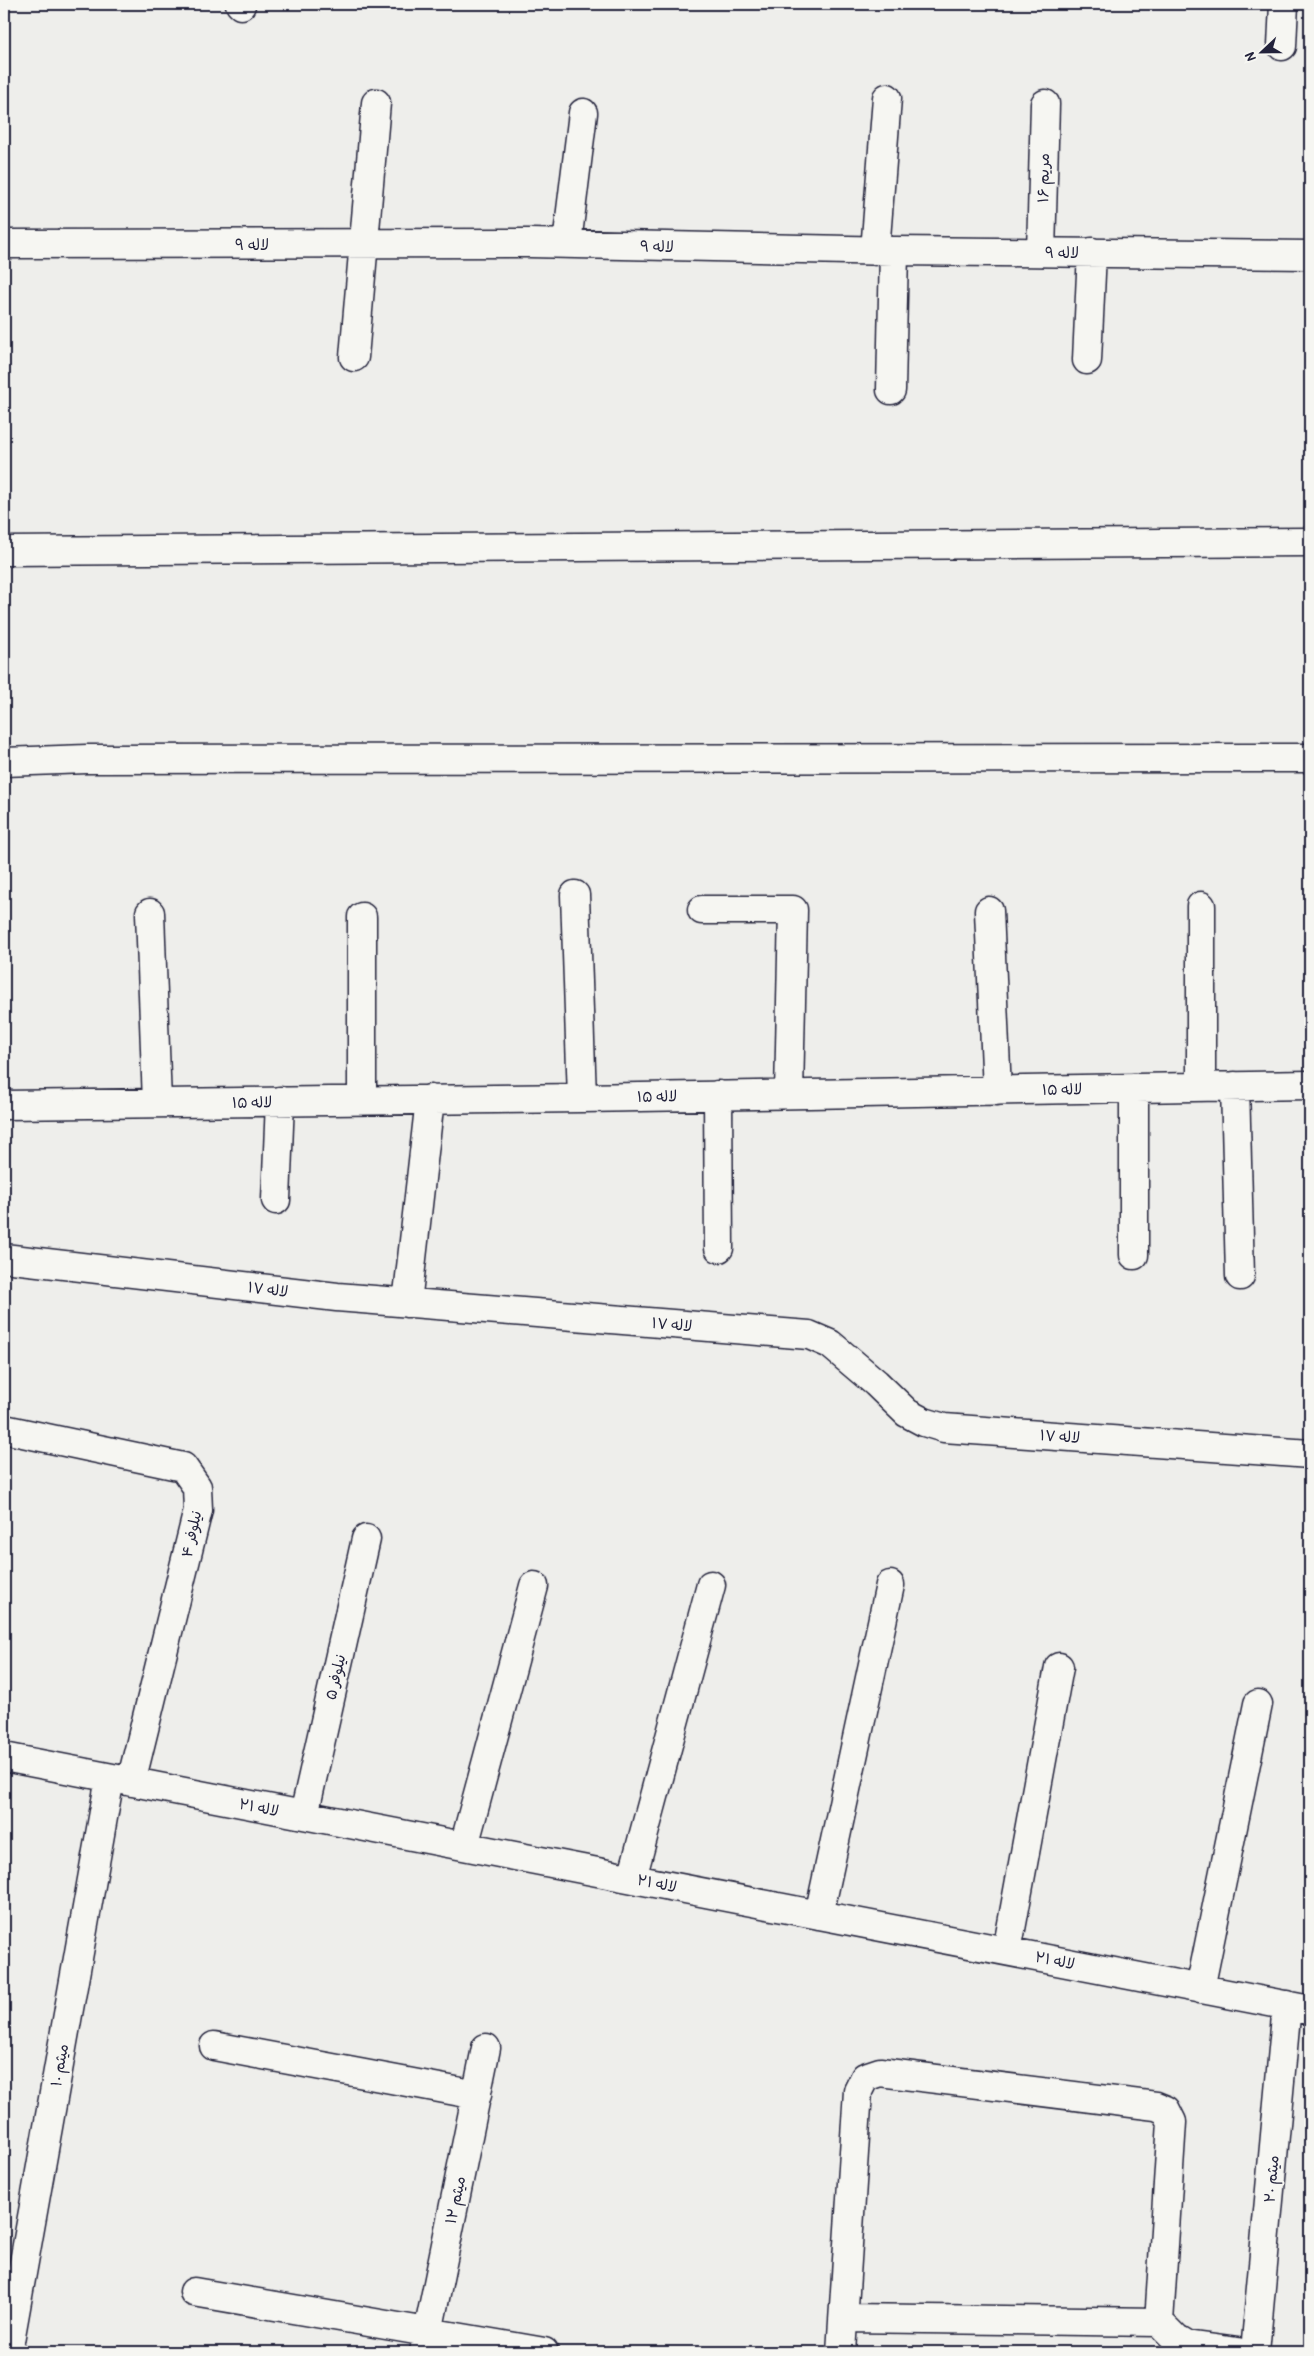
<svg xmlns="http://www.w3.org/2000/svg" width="1314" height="2356" font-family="'Patrick Hand','Playpen Sans Arabic',sans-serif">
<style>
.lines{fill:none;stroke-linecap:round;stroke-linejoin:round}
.minor-casing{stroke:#22223b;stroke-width:31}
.minor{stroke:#f6f6f2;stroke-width:28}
.labels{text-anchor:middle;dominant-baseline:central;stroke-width:4;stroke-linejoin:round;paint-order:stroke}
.street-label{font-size:15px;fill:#22223b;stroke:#f6f6f2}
</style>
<rect width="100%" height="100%" fill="#eeeeeb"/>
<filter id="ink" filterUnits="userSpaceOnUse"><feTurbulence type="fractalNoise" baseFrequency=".02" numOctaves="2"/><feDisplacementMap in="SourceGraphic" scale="10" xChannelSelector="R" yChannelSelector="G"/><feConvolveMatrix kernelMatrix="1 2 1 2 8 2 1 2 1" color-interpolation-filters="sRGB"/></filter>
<g filter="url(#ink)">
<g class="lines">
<defs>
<path id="minor" d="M240,4L241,5
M1282,46L1284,4
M567,243L583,113
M4,244L530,243L894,251L1310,255
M875,251L887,98
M1041,252L1045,104
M354,357L376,103
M1087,360L1092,252
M891,390L894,251
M4,551L1310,542
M4,762L87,759L1310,758
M575,895L582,1098
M1201,906V1087
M702,910H793L789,1094
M989,911L997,1091
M150,913L157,1103
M362,917V1100
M1235,1086L1240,1276
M718,1095L719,1248
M4,1105L582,1098L1310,1085
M276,1200L280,1101
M1134,1255V1088
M4,1258L337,1297L809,1335L830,1344L876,1383L907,1413L924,1422L944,1428L1310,1454
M407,1303L430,1099
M4,1429L183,1467L197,1487L198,1510L131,1782
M4,1757L1310,2010
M304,1815L366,1539
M464,1846L534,1586
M632,1878L711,1585
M819,1915L890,1585
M1007,1951L1059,1667
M1200,1989L1258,1704
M214,2046L477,2095
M194,2292L544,2352
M845,2318L1159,2322L1176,2339L1186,2345L1238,2352
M8,2352L110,1778
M424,2352L486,2048
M841,2352L858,2091L865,2077L880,2072L1156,2106L1166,2110L1172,2122L1159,2322
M1255,2352L1287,2005"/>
</defs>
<use href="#minor" class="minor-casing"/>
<use href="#minor" class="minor"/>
</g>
</g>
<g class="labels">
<g class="street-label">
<text transform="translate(1043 178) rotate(-89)">مریم ۱۶</text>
<text x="252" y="244">لاله ۹</text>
<text transform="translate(657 246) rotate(1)">لاله ۹</text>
<text x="1062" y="252">لاله ۹</text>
<text transform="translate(1062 1089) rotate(-1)">لاله ۱۵</text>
<text transform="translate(657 1096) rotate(-1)">لاله ۱۵</text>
<text transform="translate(252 1102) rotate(-1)">لاله ۱۵</text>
<text transform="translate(268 1289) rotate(7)">لاله ۱۷</text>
<text transform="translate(672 1324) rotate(5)">لاله ۱۷</text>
<text transform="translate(1060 1436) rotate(4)">لاله ۱۷</text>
<text transform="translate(191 1534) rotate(-78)">نیلوفر ۴</text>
<text transform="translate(335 1677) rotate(-77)">نیلوفر ۵</text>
<text transform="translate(259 1807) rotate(11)">لاله ۲۱</text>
<text transform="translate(657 1883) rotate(11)">لاله ۲۱</text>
<text transform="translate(1055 1960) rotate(11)">لاله ۲۱</text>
<text transform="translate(59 2065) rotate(-80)">میثم ۱۰</text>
<text transform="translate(1271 2179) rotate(-85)">میثم ۲۰</text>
<text transform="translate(455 2200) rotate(-78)">میثم ۱۲</text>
</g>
</g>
<rect width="1314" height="2356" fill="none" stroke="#f6f6f2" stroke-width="20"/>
<rect x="10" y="10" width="1294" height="2336" fill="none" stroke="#22223b" stroke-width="2" filter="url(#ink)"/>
<g transform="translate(1262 52) rotate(248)" stroke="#f6f6f2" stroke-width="4" paint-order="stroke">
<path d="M0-4L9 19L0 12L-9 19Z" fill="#22223b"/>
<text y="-8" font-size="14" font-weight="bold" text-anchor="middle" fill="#22223b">N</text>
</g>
</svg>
